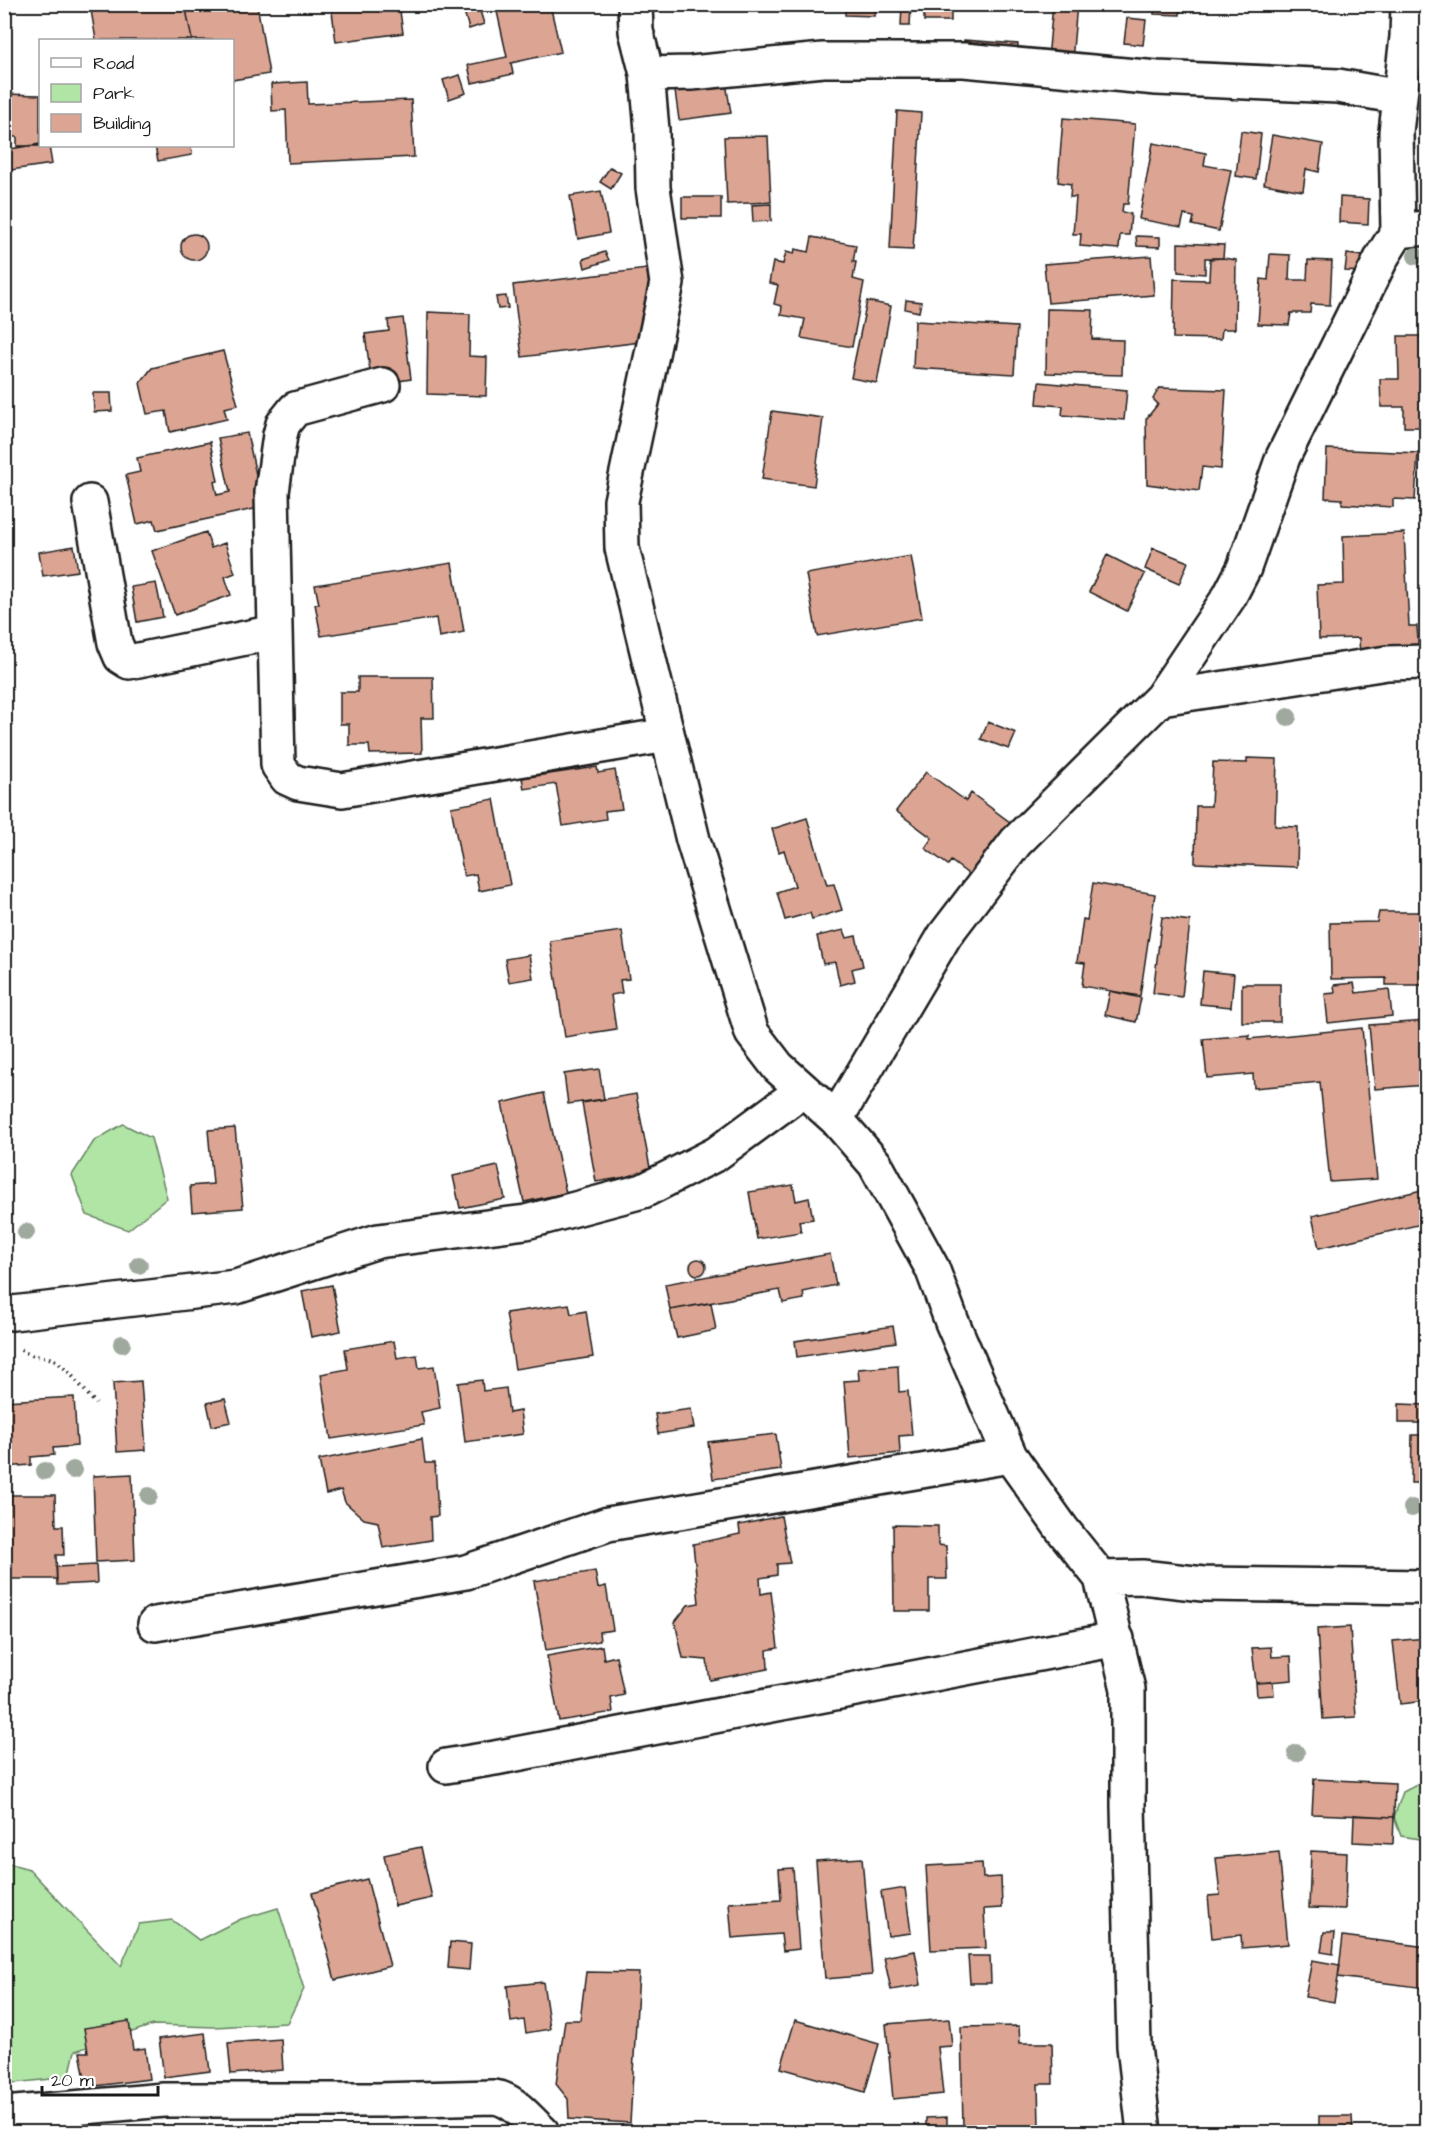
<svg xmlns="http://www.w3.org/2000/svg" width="1431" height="2137" font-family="'Architects Daughter',sans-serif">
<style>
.green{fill:#b0e5a6;stroke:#668061;stroke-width:1.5}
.building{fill:#dca593;stroke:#1c1c1c;stroke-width:1.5}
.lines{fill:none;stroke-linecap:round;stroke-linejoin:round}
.minor-casing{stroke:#1c1c1c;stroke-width:38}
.path{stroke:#1c1c1c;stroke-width:4;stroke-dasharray:1.5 4.5;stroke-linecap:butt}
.minor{stroke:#fff;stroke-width:33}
.tree{fill:#9fa99d}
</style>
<rect width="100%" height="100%" fill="#fff"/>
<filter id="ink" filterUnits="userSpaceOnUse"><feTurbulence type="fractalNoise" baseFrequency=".0167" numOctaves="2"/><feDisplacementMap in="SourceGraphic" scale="12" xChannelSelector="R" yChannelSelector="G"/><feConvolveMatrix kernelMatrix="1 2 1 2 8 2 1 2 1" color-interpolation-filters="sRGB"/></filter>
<g filter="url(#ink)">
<path class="green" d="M123,1124L151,1138L167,1198L128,1230L87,1215L72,1175L94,1141Z
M1426,1780V1840L1401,1836L1394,1817L1403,1792Z
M4,1862L29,1869L121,1966L139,1924L172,1920L199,1940L241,1919L278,1908L304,1989L287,2023L215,2027L153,2025L75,2051L69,2077L5,2084Z"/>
<path class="building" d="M90,4H185L192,40H96Z
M185,4H257L269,74L232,80V40H192Z
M331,4H399L403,33L336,42Z
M473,4H478L484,24L469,29L463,8Z
M507,4H535L536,8L550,5L561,52L511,63L513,74L472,83L468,65L507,57L496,7Z
M845,4H875V16L845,15Z
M902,4H911L910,26H901Z
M924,4H951V21H924Z
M1053,4H1077L1071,72L1047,70Z
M1154,4H1180V15L1154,14Z
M1127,18L1146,20L1143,45L1124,43Z
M964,40L1018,44L1016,68L962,63Z
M460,75L466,93L449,99L443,80Z
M307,82L308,104L411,100L414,157L288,163L286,110L272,111L271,84Z
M726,83L731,113L679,120L675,91Z
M4,94L40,95V146H51H17V137H4Z
M897,111L921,113L913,250L890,249Z
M1063,118L1135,124L1128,204H1123L1122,212L1131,214L1129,235H1120L1119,249L1080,246L1081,234H1073L1076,197H1070L1071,184L1058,182Z
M1241,131L1261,134L1256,179L1236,176Z
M1272,135L1323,144L1319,172L1306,169L1303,191L1264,184Z
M768,136L771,202L727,204L724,137Z
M1153,143L1206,153L1204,165L1231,170L1219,231L1192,225L1194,217L1184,215L1181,227L1139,219Z
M40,144L49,146L52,164L4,171V150Z
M155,146H191L192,155L158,161Z
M610,167L621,173L611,189L600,182Z
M601,191L609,233L578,239L570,196Z
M682,197H721V218H682Z
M1340,197L1369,199L1368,224L1339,222Z
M771,204V221L753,222L752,205Z
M181 247a13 13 0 1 1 26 0a13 13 0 1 1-26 0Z
M1136,236L1160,237V247L1137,246Z
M812,237L856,245L853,262H856L853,279L864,282L852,347L801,338L805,319L781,315L782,306L774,304L778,285L769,283L773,262L783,264L786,252L794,254L795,249L809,252Z
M1178,243L1224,245L1223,258H1205V274L1178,272Z
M605,252L609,260L585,268L583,259Z
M1270,254L1290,255L1289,280H1307L1308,260L1332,261L1330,305L1311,304L1310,313H1291L1289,325L1258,324L1261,279L1268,280Z
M1347,254L1363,256L1362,272L1345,271Z
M1151,256L1154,295L1048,303L1044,264Z
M1223,258L1236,260L1235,329H1222L1221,339L1173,338L1174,279L1209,280L1210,259Z
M647,269L656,340L522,357L513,285Z
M506,296L508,308L498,309L496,297Z
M906,300L921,302L919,312L905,309Z
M867,301L891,306L877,383L851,378Z
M1047,309L1093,310L1092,339L1123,340L1122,375L1046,373Z
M428,312L470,314L469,356L487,357L486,396L427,394Z
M403,318L411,379L372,385L365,334L389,331L388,320Z
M915,321L1017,327L1014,374L913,368Z
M1398,336H1426V427H1404V407H1381L1380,379H1399Z
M223,351L238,405L224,408L227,419L170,432L166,411L147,414L140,383L152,368Z
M1039,382L1127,390L1124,420L1062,415L1063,406L1037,404Z
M1159,388L1226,390L1221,469L1202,467L1199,491L1147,484L1146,419L1158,404L1153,399Z
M93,393H111L112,411L94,412Z
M772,411L823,418L814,486L762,479Z
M247,433L263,507L157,530L154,520L137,524L126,475L140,472L137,458L210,442L218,481L214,482L217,495L230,492L218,438Z
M1327,449L1418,453L1415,500L1393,499V507L1342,504V499L1325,498Z
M206,532L211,548L225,543L235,573L225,577L231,595L175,615L152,551Z
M1404,533L1409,626H1417L1419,656L1360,658L1359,638L1319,639L1317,585L1344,584L1343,536Z
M74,546L78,571L43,576L39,552Z
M1153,548L1188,562L1179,584L1145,569Z
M1107,555L1145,574L1127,611L1089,592Z
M911,556L922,618L817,636L806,574Z
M452,563L464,632L439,637L436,618L321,636L315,604H319L315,585Z
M156,583L163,617L137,622L131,587Z
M358,677H433L434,718H421L422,753L370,754L369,745H349V724H340V692H358Z
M988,722L1016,733L1009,749L981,739Z
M1247,758L1277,759L1275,826L1298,827L1297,867L1195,863L1196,806H1211L1213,762L1247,763Z
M597,767L598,773L615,770L622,809L605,811L606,819L563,826L556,784L524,789L522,778Z
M926,772L966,801L971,793L1011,823L971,876L951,861L948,865L925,848L932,838L896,811Z
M494,799L510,885L479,891L476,874L464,876L451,807Z
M807,818L827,885L834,884L842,910L812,919L810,913L785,920L777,892L795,886L784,850L779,852L772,829Z
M1093,883L1155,894L1140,996L1082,986L1085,963L1077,962L1083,919L1087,920Z
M1379,912H1426V985H1386V978L1331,979L1330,923L1377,922Z
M1162,917L1190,921L1182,997L1153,993Z
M844,930L847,938L856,936L863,966L852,969L855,981L840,985L835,962L823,964L817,936Z
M622,931L629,979L620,980L622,993L611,995L616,1029L565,1037L550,941Z
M529,955L533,978L509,982L505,959Z
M1203,971L1234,974L1231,1007L1200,1004Z
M1354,983L1356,993L1389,989L1392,1016L1328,1023L1325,994L1335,993L1334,985Z
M1242,984H1280V1022H1242Z
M1110,991L1141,998L1136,1022L1105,1015Z
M1426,1021V1085L1375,1089L1369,1025Z
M1362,1028L1377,1179L1330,1182L1320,1082L1254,1088L1253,1074L1207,1078L1203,1039L1249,1035V1039Z
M599,1069L604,1099L568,1104L564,1074Z
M544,1093L566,1193L524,1202L502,1103Z
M636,1094L651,1173L596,1182L582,1103Z
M235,1128L243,1208L192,1212L190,1186L213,1184L208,1130Z
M498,1166L505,1199L460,1208L453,1176Z
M793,1185L796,1201L809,1198L813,1219L799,1221L801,1232L757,1239L749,1192Z
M1426,1189V1223L1319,1248L1312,1216Z
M830,1254L836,1285L803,1292L804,1299L783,1303L780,1290L670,1310L665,1284Z
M690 1267a8 8 0 1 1 16 0a8 8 0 1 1-16 0Z
M332,1285L341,1331L311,1337L302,1291Z
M711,1303L716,1330L677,1338L670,1310Z
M569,1304L571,1314L586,1311L593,1357L515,1369L506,1313Z
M893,1326L896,1342L797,1357L795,1341Z
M394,1341L397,1358L417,1355L419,1368L434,1366L440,1408L421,1412L424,1425L331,1439L321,1374L348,1369L345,1349Z
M898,1366L899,1392L908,1391L912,1435L899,1436L900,1453L850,1458L844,1381L859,1380L858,1369Z
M482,1380L483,1391L506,1388L509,1413L520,1411L523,1434L465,1442L458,1383Z
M141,1381L146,1450L117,1452L113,1383Z
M74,1397L77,1446L53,1448L54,1455L31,1457V1465L4,1467V1401Z
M225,1399L231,1422L212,1426L207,1403Z
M1399,1404L1426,1405V1423H1399Z
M691,1409L694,1428L658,1434L655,1414Z
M776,1434L781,1470L713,1479L708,1442Z
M1412,1435H1426V1483H1411Z
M422,1439L425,1463H435L438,1516L430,1517L431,1540L383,1548L378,1522L364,1519L356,1512L345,1502L341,1490L326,1494L319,1460Z
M132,1474L135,1560L96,1562L93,1476Z
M4,1495H55L56,1526H63L64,1555H56L57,1579H4Z
M781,1516L790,1563L777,1564V1575L760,1578L761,1594L771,1592L778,1648L767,1650L768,1669L710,1680L707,1660L683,1658L675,1622L688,1605L699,1603L693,1544L740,1534L739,1525Z
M893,1525L938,1526V1545L946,1546L947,1579H929V1611H894Z
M96,1565L97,1583L57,1585L56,1567Z
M595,1571L598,1588L606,1586L613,1630L599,1632L600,1641L546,1650L534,1581Z
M1350,1627L1356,1717L1323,1719L1317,1629Z
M1426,1638V1701L1400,1704L1393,1641Z
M602,1646L604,1659L616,1656L624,1695L611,1698L613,1712L559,1721L547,1656Z
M1271,1647L1272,1657L1291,1656L1292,1680L1256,1683L1252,1648Z
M1273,1682L1274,1695L1257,1696L1256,1683Z
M1314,1779L1395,1783L1394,1817L1312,1814Z
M1354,1815L1394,1817L1393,1844L1353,1842Z
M421,1847L432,1898L395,1906L384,1855Z
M1311,1851L1347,1853L1345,1909L1309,1908Z
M1279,1852L1288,1944L1242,1948L1241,1935L1212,1938L1208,1896L1220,1895L1216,1858Z
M862,1858L872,1975L825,1979L816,1861Z
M982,1863L983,1878L1001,1877L1002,1908L984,1909L986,1948L931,1950L926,1866Z
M793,1868L799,1949L783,1951L781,1934L732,1938L729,1903L781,1900L779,1869Z
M367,1879L390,1966L335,1980L312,1893Z
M905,1888L911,1933L888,1936L881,1892Z
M1324,1932H1335L1333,1954L1321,1952Z
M1343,1936L1426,1947V1988L1338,1977Z
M450,1942L471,1944L469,1970L448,1968Z
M915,1951L921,1985L891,1990L884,1957Z
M968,1956H990L991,1983H970Z
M1312,1960L1340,1965L1334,2002L1305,1997Z
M586,1972L639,1973L630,2123L569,2119L568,2099L556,2084L565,2020H580Z
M543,1982L550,2029L526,2033L524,2020L511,2022L507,1986Z
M949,2019L952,2046L938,2047L943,2094L893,2099L886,2024Z
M795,2020L879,2044L865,2092L781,2068Z
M129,2021L133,2050L145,2048L149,2079L95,2086L94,2077L85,2079L80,2052H88L84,2028Z
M1019,2026L1020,2043H1052L1053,2084H1038L1039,2126L963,2127L961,2027Z
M205,2033L210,2071L164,2077L159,2039Z
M281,2039L283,2070L231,2074L228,2043Z
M1319,2116H1352L1353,2132H1319Z
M947,2117V2132H926V2118Z"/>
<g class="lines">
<defs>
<path id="minor" d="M635,4L636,31L647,74
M1400,97L1407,37L1408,4
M1398,231L1396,132L1400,97L1338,86L1157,78L964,60H823L691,73L647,74L652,130L653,188L667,283L621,501L622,548L693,840L752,1033L778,1067L836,1119L875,1164L932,1268L952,1322L1010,1456L1062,1529L1101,1578L1142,1577L1203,1584L1426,1587
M383,385L295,409L283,424L280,435L272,492L278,765L287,778L298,783L342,790L667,735
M90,502L115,643L121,657L129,662L275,632
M1161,698L1387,663L1426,662
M836,1119L945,935L1016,842L1161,698L1229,597L1244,568L1283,457L1383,255L1398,231L1426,228
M4,1312L13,1313L236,1287L378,1241L526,1222L643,1191L716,1154L803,1090
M1101,1578L1128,1689V1806L1134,2046L1144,2132
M155,1624L466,1572L608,1524L1010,1456
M446,1766L495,1758L1117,1639
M4,2114L164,2100H378L493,2097C513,2098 528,2120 542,2132"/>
</defs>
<use href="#minor" class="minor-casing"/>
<path class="path" d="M21,1349C34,1360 39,1354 52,1359C64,1363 87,1394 96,1404"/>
<use href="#minor" class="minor"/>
</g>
<g class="tree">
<circle cx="1416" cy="256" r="9"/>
<circle cx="1288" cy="717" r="9"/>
<circle cx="26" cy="1232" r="9"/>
<circle cx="139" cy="1265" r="9"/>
<circle cx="122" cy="1344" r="9"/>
<circle cx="73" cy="1470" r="9"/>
<circle cx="45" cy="1471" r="9"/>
<circle cx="149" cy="1496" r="9"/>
<circle cx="1412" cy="1508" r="9"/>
<circle cx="1296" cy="1753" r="9"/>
</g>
</g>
<rect width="1431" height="2137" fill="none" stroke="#fff" stroke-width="24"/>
<rect x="12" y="12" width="1407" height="2113" fill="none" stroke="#1c1c1c" stroke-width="2" filter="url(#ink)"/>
<rect x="39" y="39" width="195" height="108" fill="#ffffff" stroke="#a4a4a4" stroke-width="1.5"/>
<rect x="51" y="58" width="30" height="9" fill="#ffffff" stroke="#a4a4a4" stroke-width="1.5"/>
<text x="93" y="69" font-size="18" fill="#1c1c1c">Road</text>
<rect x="51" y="84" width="30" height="18" fill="#b0e5a6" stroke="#a4a4a4" stroke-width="1.5"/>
<text x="93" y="99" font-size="18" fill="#1c1c1c">Park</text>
<rect x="51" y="114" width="30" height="18" fill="#dca593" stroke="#a4a4a4" stroke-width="1.5"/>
<text x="93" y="129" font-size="18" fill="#1c1c1c">Building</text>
<path d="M42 2086v9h116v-9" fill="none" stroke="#1c1c1c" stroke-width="3"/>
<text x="51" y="2086" font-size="18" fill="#1c1c1c" stroke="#ffffff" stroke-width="4.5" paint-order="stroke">20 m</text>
</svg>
